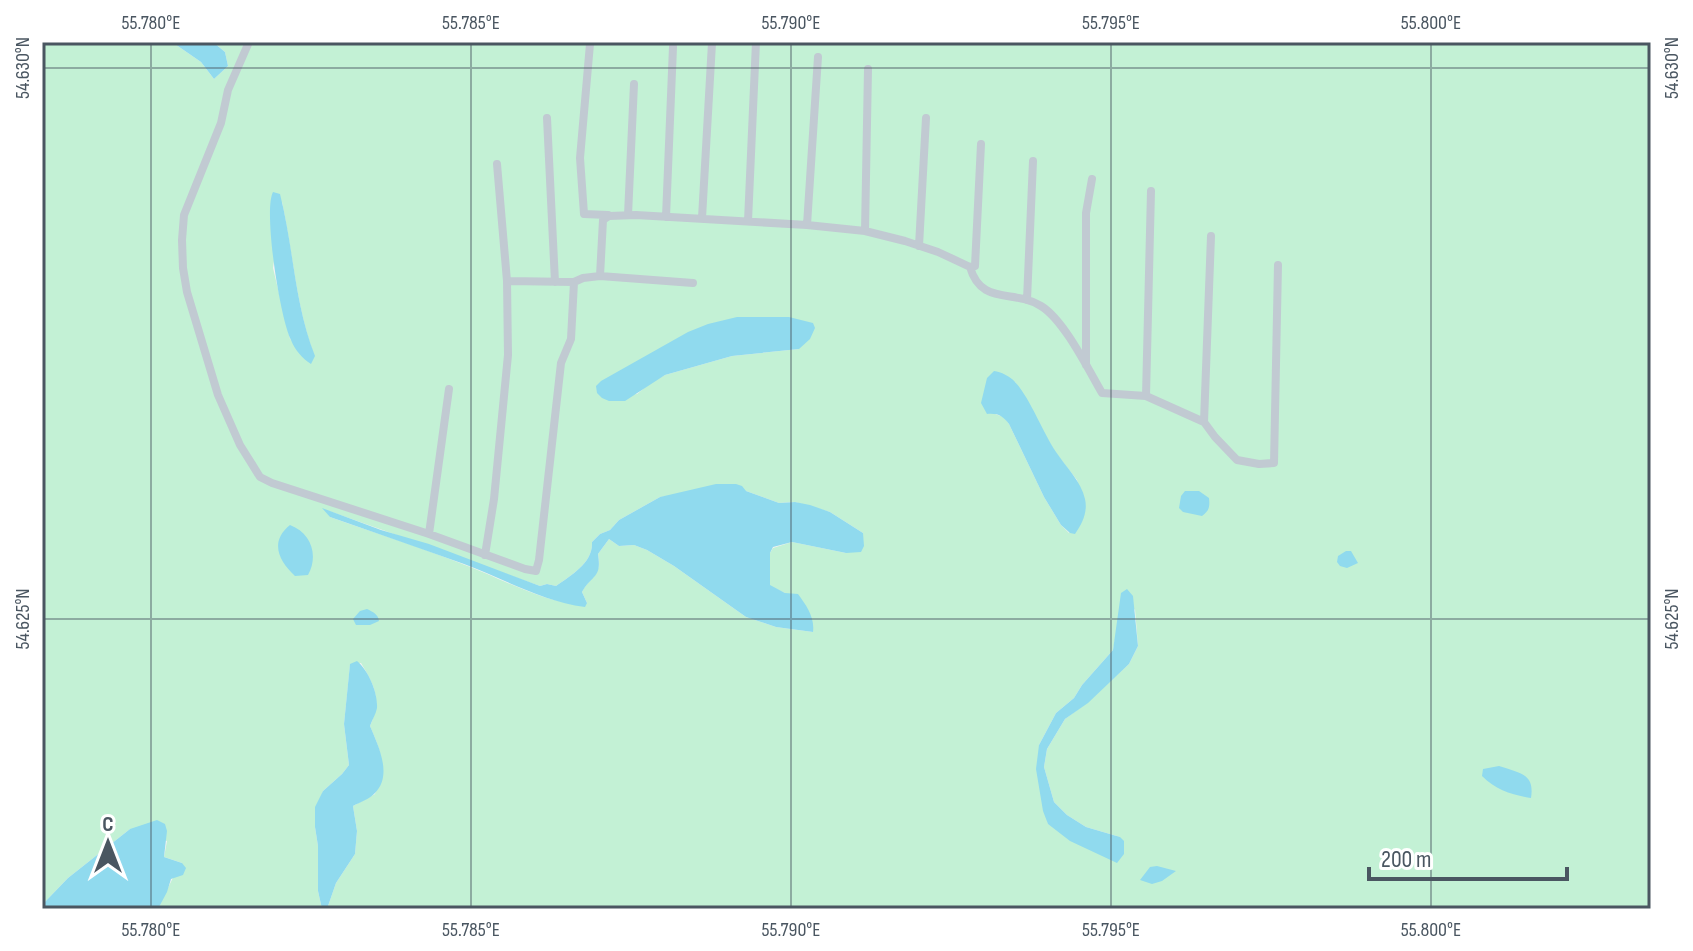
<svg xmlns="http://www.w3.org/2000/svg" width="1693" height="951" font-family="'Sofia Sans Condensed',sans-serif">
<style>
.green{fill:#c3f1d5;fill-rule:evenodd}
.water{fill:#90daee}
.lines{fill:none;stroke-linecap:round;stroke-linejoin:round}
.minor{stroke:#c1cad2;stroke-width:8}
.ticks{fill:none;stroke:#4a5661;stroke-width:2;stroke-opacity:0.45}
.neatline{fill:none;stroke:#4a5661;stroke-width:3}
.ticks-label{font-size:20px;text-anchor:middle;fill:#4a5661}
</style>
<rect width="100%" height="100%" fill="#f5f3f3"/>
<path class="green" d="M42,42H172L201,62L214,79L228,66L225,52L213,42H1651V909H323L328,906L336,883L355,854L357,831L353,806L375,794C384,760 384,759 370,726C382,700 375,686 361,663L350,665L344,724L349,765L342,774L323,791L315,827L318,846V891L322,909H158C166,893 172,877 182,863L164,857L167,841L130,829L68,878L42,905ZM282,202C293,253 296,306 314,355L290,339L273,268ZM789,317L799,349L732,356L665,375L653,381L637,394L602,398ZM1015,382L1055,452L1077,480L1085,512L1069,533L1061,525L1044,497L1009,424L1004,417L995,414ZM746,491L779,503L795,502L830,512L863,533L846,553L792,542L773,548L770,553V586L785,593L813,632L776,627L746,617L674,566L647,550L634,545L619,546L609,539L598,554C602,577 591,575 582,592L587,603C552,608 499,577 465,565C421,547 375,533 330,517L329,511L540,586L547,584L556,586C571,575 593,563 592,542L600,534L610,530L619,520L660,497ZM1135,609L1138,646L1129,664L1088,702L1065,719L1047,749L1044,767L1054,802L1067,815L1086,827L1120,837L1048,824L1039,745L1056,713L1074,698L1082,685L1113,650L1118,625Z"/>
<path class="water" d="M172,42H213L225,52L228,66L214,79L201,62Z
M273,192L280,194C294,249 294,302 315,356L311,364C302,358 295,350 291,340C280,318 263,211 273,192Z
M737,317H789L813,323L815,328L810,339L799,349L732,356L665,375L625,401H609L602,398L597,393L596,386L601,381L688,332L708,324Z
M994,371C1001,372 1010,376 1015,382C1030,398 1043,433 1056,452C1066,467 1081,481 1085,499C1088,512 1082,524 1075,534L1070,533L1061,525L1044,497L1009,424C1003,416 998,413 987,414L981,403L987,378Z
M716,484H736L742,486L746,491L779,503L795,502L810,505L830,512L863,533L864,546L861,552L846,553L792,542L773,547L770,553V585L785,593L798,594C806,605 815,617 813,632L776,627L746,617L674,566L647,550L634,545L619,546L609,539L598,554C602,579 592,574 582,592L587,603L585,607C542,601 504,579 464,564C420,548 375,533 330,517L322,508L381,530L429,544L540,586L547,584L556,586C571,575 593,563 592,542L600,534L610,530L619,520L660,497Z
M1185,491H1199L1209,498C1210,507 1209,511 1202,516L1183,512L1179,508L1181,496Z
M290,525C311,533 319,555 308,575L295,576C279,561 269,542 290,525Z
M1346,551H1351L1358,563L1347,568L1340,566L1337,562L1338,556Z
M1127,589L1133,596L1138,646L1129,664L1088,703L1065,719L1047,749L1044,767L1054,802L1067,815L1086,827L1120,837L1124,841V854L1117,863L1070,841L1048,824L1043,811L1036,769L1039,745L1056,713L1074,698L1082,685L1113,650L1121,593Z
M367,609C373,612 378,614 379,621L370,625H356L353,619L360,611Z
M357,661C368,670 378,692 377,708C376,714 372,720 370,726C378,745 393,775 375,793C370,799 360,802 353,806L357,831L355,854L336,883L328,906L322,909L318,891V846L315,827V807L323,791L342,774L349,765L344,724L350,664Z
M1499,766C1519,773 1535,773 1531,798C1512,795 1496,790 1482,776L1483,769Z
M157,820L165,824L167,831L164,857L182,863L186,868L183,875L171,879L167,892L158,909H42V905L68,878L130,829Z
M1157,866L1176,871L1162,881L1152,884L1140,880L1150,867Z"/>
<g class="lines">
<path class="minor" d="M249,42L228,90L221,123L184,215L182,240L183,268L187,292L218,395L240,445L260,477L272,483L429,534L525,569L536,571L539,560L561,363L571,339L574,282L583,278L600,276L603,220L609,216L636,215L807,225L865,231L905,241L938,252L970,267L975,266L981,144
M590,44L580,158L584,214L608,215
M547,118L555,282
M628,215L634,84
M666,217L673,47
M702,218L712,43
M748,221L756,42
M807,225L818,57
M865,231L868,69
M919,246L926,118
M970,267C981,306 1014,289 1041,306C1064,320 1088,369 1102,393L1146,396L1204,422L1215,437L1237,460L1259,464L1274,463L1278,265
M600,276L693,283
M507,281L574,282
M1027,300L1033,161
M1086,365V213L1092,179
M1146,396L1151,191
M1204,422L1211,236
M429,534L449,389
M485,555L494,499L508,355L507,281L497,164"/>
</g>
<path class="ticks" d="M151,42V909M471,42V909M791,42V909M1111,42V909M1431,42V909M42,68H1651M42,619H1651"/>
<rect width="1693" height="951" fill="none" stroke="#ffffff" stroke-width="88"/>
<g transform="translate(108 843)" stroke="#ffffff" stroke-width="6" paint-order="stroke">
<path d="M0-6L14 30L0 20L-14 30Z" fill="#4a5661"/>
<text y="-12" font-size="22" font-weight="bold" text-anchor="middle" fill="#4a5661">С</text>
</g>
<path d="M1369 867v12h198v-12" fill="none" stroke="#4a5661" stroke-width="4"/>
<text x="1381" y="867" font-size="24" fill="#4a5661" stroke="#ffffff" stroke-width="6" paint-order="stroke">200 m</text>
<rect x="44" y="44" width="1605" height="863" class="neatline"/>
<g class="ticks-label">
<text x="151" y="29">55.780°E</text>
<text x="471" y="29">55.785°E</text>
<text x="791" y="29">55.790°E</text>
<text x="1111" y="29">55.795°E</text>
<text x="1431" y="29">55.800°E</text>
<text transform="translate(22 68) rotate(-90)" y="7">54.630°N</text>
<text transform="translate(1671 68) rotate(-90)" y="7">54.630°N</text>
<text transform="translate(22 619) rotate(-90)" y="7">54.625°N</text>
<text transform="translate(1671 619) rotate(-90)" y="7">54.625°N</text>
<text x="151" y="936">55.780°E</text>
<text x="471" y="936">55.785°E</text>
<text x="791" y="936">55.790°E</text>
<text x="1111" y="936">55.795°E</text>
<text x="1431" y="936">55.800°E</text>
</g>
</svg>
